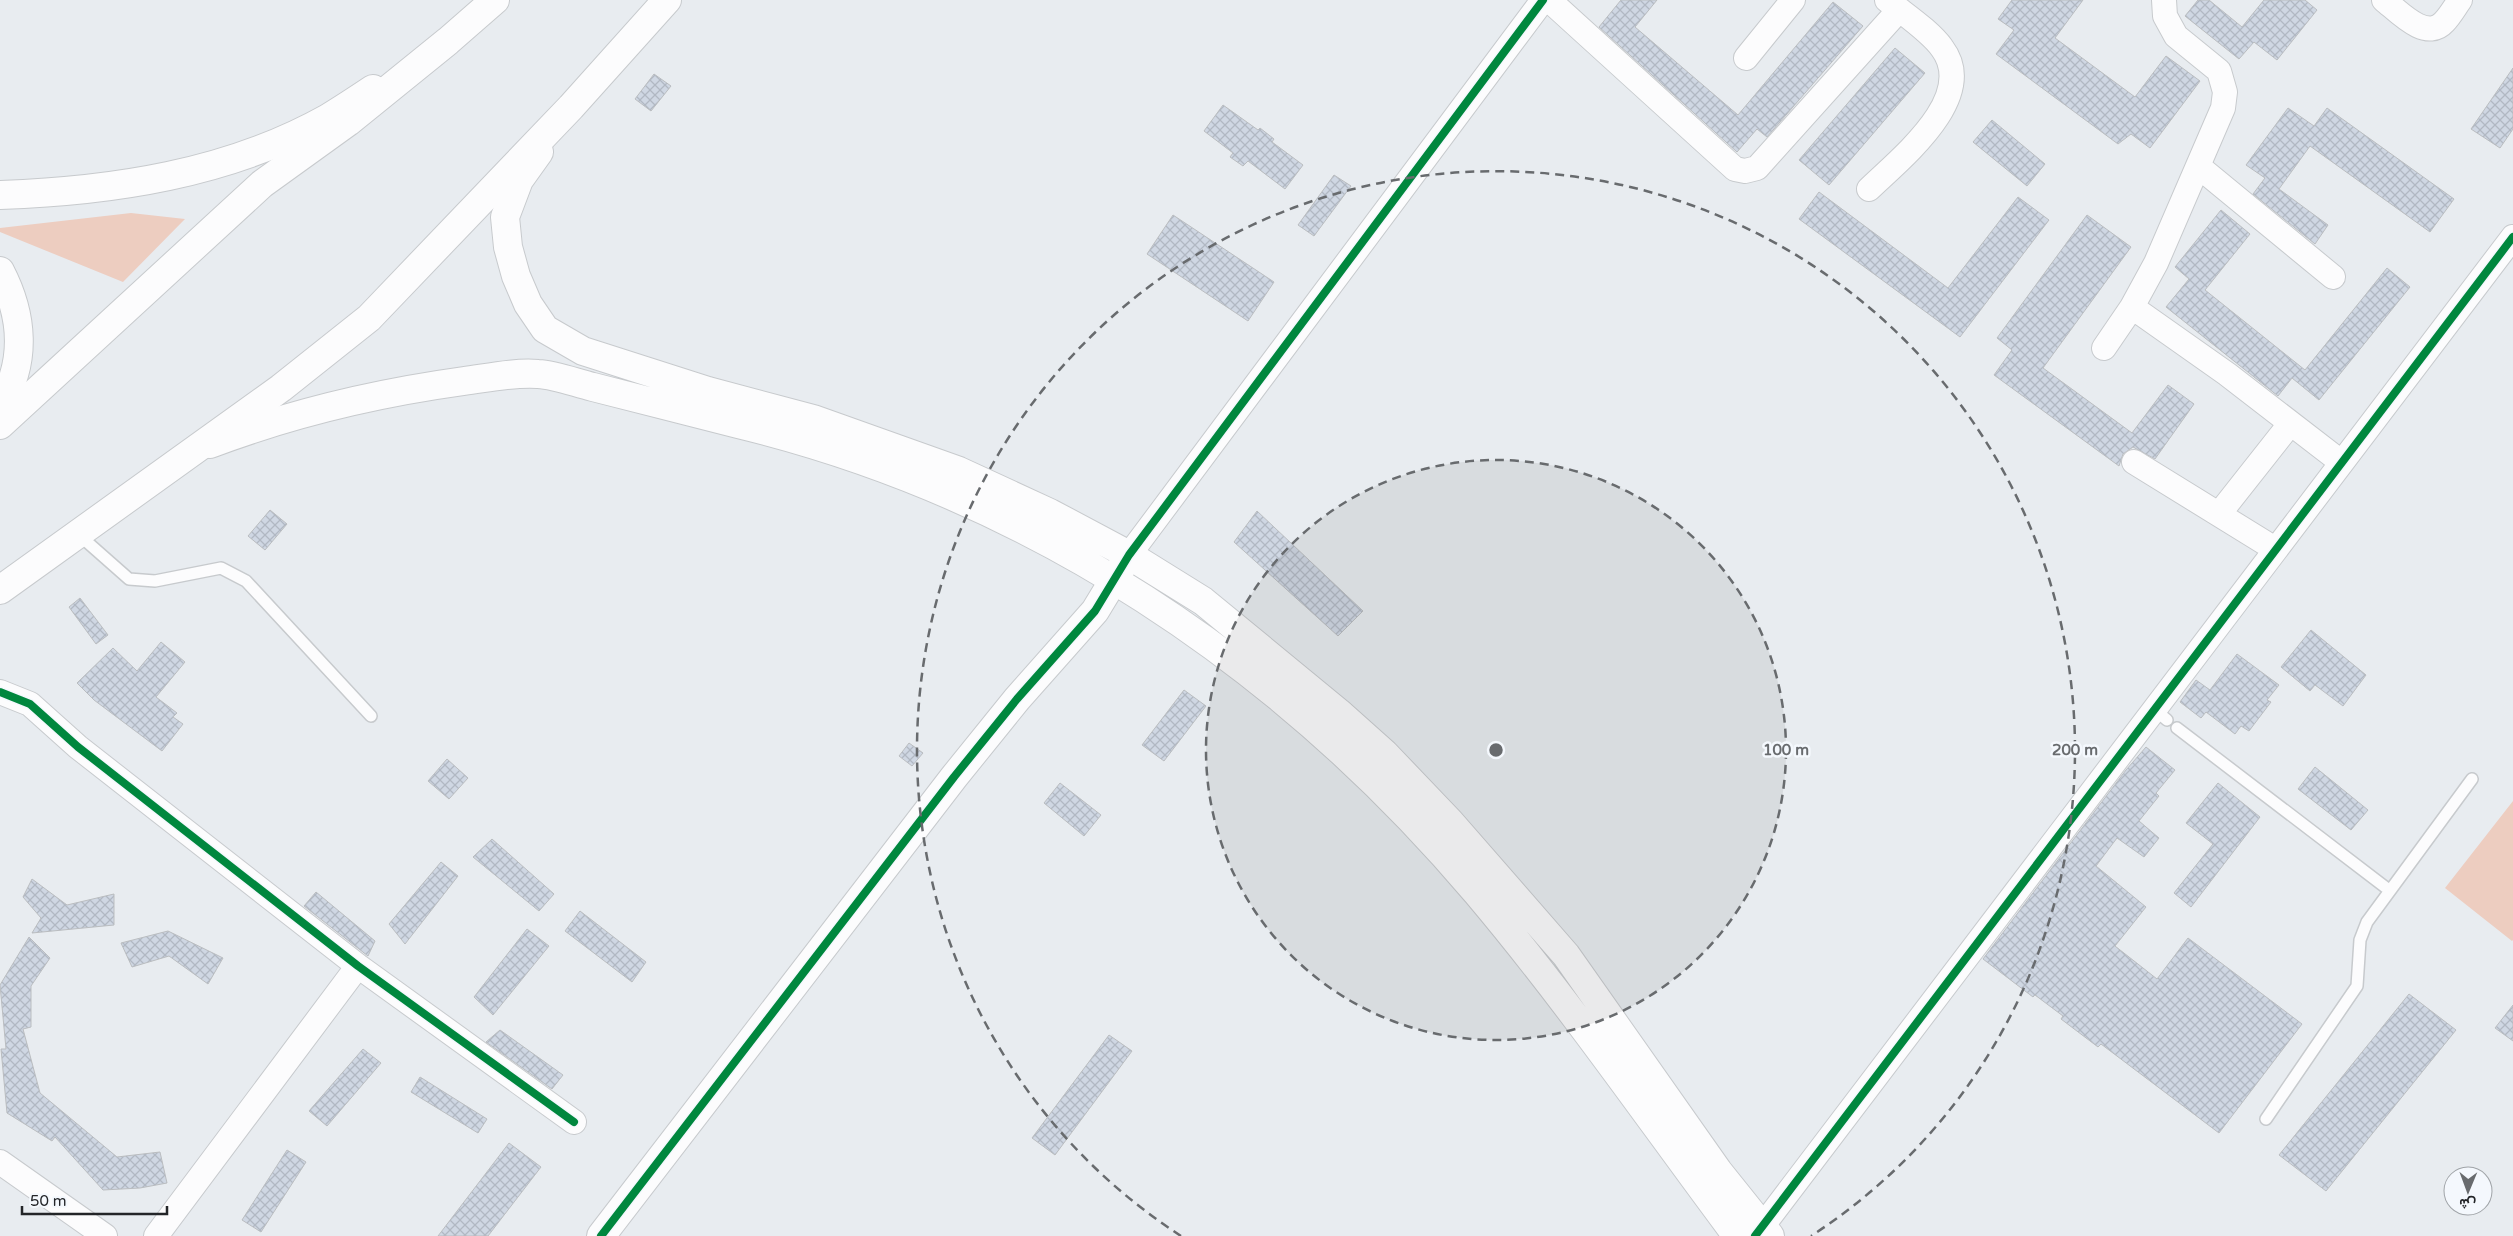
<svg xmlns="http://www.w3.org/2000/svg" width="2513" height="1236" font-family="'Varela Round',Vazirmatn,sans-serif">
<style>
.green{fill:#edcdc0}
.building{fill:url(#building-cross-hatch);stroke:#babdc0}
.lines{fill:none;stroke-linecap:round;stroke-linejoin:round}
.service-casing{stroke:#c7cacd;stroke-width:14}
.minor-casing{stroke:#c7cacd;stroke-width:26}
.tertiary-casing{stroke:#c7cacd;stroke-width:30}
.primary-casing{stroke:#c7cacd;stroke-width:30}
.trunk-casing{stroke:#c7cacd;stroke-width:30}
.service{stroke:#fcfcfd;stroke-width:11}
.minor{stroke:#fcfcfd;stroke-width:24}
.tertiary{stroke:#fcfcfd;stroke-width:28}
.primary{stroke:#fcfcfd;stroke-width:28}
.trunk{stroke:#fcfcfd;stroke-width:28}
.cycleway-casing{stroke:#f4f8fd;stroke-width:11}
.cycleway{stroke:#00873e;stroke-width:8}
.ring{fill:none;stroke:#686b6e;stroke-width:2.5;stroke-dasharray:9 6}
.centre{fill:#686b6e;stroke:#f4f8fd;stroke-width:2.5}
.ring-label{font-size:15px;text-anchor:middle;font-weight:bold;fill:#686b6e;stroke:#f4f8fd;stroke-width:5;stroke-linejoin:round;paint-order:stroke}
</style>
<defs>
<pattern id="building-cross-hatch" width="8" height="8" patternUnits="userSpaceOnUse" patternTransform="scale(1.25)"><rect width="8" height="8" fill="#cfd7e3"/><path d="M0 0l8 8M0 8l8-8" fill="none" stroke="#b1b8c3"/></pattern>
</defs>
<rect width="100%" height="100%" fill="#e8ecf0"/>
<path class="green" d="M131,213L185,219L123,282L0,232V228Z
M2513,801V940L2512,941L2445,888Z"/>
<path class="building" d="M1621,0H1657L1635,27L1738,115L1833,2L1863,26L1767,137L1757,129L1737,152L1599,27Z
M2012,0H2083L2055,38L2135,97L2166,56L2200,81L2150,148L2131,134L2118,144L1996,54L2014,30L1998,19Z
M2198,0H2209L2242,27L2264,0H2305L2317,10L2277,60L2254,42L2239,59L2185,16Z
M1895,48L1925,73L1829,185L1799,160Z
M2513,68V129L2500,148L2471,129Z
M654,74L671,86L651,111L635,99Z
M1223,105L1258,130L1260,128L1274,139L1272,142L1303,165L1285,189L1248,161L1243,166L1230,157L1233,153L1204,131Z
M2288,108L2314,126L2327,108L2454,199L2430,232L2310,146L2279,189L2328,225L2315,244L2253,194L2265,178L2246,165Z
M1992,120L2045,164L2027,186L1973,142Z
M1334,175L1351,186L1314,236L1298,225Z
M1819,192L1948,288L2018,197L2049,220L1960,337L1799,219Z
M2221,210L2250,234L2205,290L2305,370L2387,268L2410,287L2319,400L2292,378L2278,396L2166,307L2189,279L2175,267Z
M1173,215L1274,282L1248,321L1147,254Z
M2087,215L2131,247L2043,368L2132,433L2168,385L2194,404L2155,459L2133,447L2123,454L2119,466L1994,375L2012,350L1997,338Z
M270,510L287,524L265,550L248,536Z
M1257,511L1363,611L1338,636L1234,542Z
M80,598L108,635L96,644L69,607Z
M2311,630L2366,675L2343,706L2315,685L2310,691L2281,667Z
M161,642L185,662L156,697L177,713L173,717L183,724L162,751L94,700L77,683L113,648L137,671Z
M2237,654L2279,685L2267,700L2271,702L2249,731L2241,726L2235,734L2206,712L2201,718L2180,702L2196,680L2210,690Z
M1184,690L1206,706L1164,761L1142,745Z
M909,743L923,753L912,766L899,756Z
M2146,747L2175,770L2156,793L2159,796L2139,821L2159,838L2144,857L2117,838L2096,866L2146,907L2115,946L2157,979L2188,938L2302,1024L2219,1133L2101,1044L2098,1047L2061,1019L2063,1016L2035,995L2033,997L1983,959L2126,770Z
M447,759L468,778L449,799L428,781Z
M2315,767L2368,810L2351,830L2298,789Z
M1060,783L1101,815L1084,836L1044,803Z
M2218,783L2260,817L2191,907L2174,893L2213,844L2186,823Z
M492,839L554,894L539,911L473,857Z
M441,862L458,876L405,944L389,924Z
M32,879L67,905L114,894V925L32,933L41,918L23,897Z
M316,892L375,941L368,956L304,906Z
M580,911L646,962L632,982L565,931Z
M527,929L549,946L493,1015L474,997Z
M168,931L223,958L208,984L169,956L132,967L121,943Z
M29,937L50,958L31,986V1027L23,1029L40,1093L117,1157L160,1152L167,1183L140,1188L103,1190L55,1137L52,1141L7,1113L1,1049H6L0,985Z
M2409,994L2456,1030L2326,1191L2279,1155Z
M2513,1005V1041L2495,1028Z
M500,1030L563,1075L552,1089L486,1042Z
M1109,1035L1132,1051L1055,1155L1032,1138Z
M363,1049L381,1063L327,1126L309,1111Z
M420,1077L487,1119L478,1133L411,1092Z
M509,1143L541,1167L488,1236H438Z
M287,1150L306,1162L261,1232L242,1220Z"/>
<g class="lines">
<defs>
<path id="service" d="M78,534L129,579L155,581L221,568L246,581L371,716
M2154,709L2167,720
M2177,728L2389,890
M2266,1119L2357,986L2360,940L2367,922L2472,779"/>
<path id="minor" d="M1549,0L1735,169L1745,171L1757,168L1899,10
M2164,0L2165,16L2176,36L2219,71L2225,92L2223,108L2156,263L2132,307L2227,374L2341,462
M2384,0C2398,11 2426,42 2444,22C2450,16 2455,7 2460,0
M1746,58L1793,0
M2198,166L2333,277
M1869,189C1901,158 1979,97 1942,48C1930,31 1904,14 1887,0
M2104,348L2132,307
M2134,462L2275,549
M2219,514L2290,424
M1129,555L1543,0
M0,692L30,704L78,747L358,966L574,1122
M0,1162L105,1236
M156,1236L358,966
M1755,1236L2513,237"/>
<path id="tertiary" d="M601,1236L954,777L1017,699L1095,611L1129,555"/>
<path id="primary" d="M539,152L519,180L505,217L508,247L516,276L528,304L545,329L583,351L708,391L813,419L959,471L1050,513L1129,555L1203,601L1338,712L1385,754L1450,822L1566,955L1718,1171L1770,1236
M0,195C112,191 228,174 328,118C343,109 358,99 373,89
M0,271C23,315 27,362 0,406
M210,444C292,413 377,393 464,381C487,378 515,372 538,374C556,375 576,383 593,387C641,399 690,412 738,424C1031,495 1282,663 1477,893C1569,1002 1651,1121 1737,1236"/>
<path id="trunk" d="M0,425L262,184L348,122L448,41L495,0
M0,590L281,388L369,318L571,107L667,0"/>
</defs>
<use href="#service" class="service-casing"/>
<use href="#minor" class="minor-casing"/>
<use href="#tertiary" class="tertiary-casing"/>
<use href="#primary" class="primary-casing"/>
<use href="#trunk" class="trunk-casing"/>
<use href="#service" class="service"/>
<use href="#minor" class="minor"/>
<use href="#tertiary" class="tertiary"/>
<use href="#primary" class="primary"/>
<use href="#trunk" class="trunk"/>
<defs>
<path id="cycleway" d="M0,692L30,704L78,747L358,966L574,1122
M601,1236L954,777L1017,699L1095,611L1129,555L1543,0
M1755,1236L2513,237"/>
</defs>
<use href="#cycleway" class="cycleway-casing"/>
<use href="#cycleway" class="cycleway"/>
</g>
<circle cx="1496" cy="750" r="290" fill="#686b6e" fill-opacity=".12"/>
<g class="ring">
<circle cx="1496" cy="750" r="290"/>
<path d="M1181 1236A579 579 0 1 1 1811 1236"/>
</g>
<circle cx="1496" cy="750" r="8" class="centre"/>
<g class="ring-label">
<text x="1786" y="755">100 m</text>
<text x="2075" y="755">200 m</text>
</g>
<g transform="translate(2468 1191) rotate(181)"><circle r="24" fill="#f4f8fd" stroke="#a0a4a8"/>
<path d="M0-4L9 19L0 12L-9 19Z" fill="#686b6e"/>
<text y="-8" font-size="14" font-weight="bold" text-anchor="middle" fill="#232528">ش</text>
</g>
<path d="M22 1206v8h145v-8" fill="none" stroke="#232528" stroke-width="2.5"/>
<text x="30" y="1206" font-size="15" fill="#232528" stroke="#f4f8fd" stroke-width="4" paint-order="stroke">50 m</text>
</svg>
